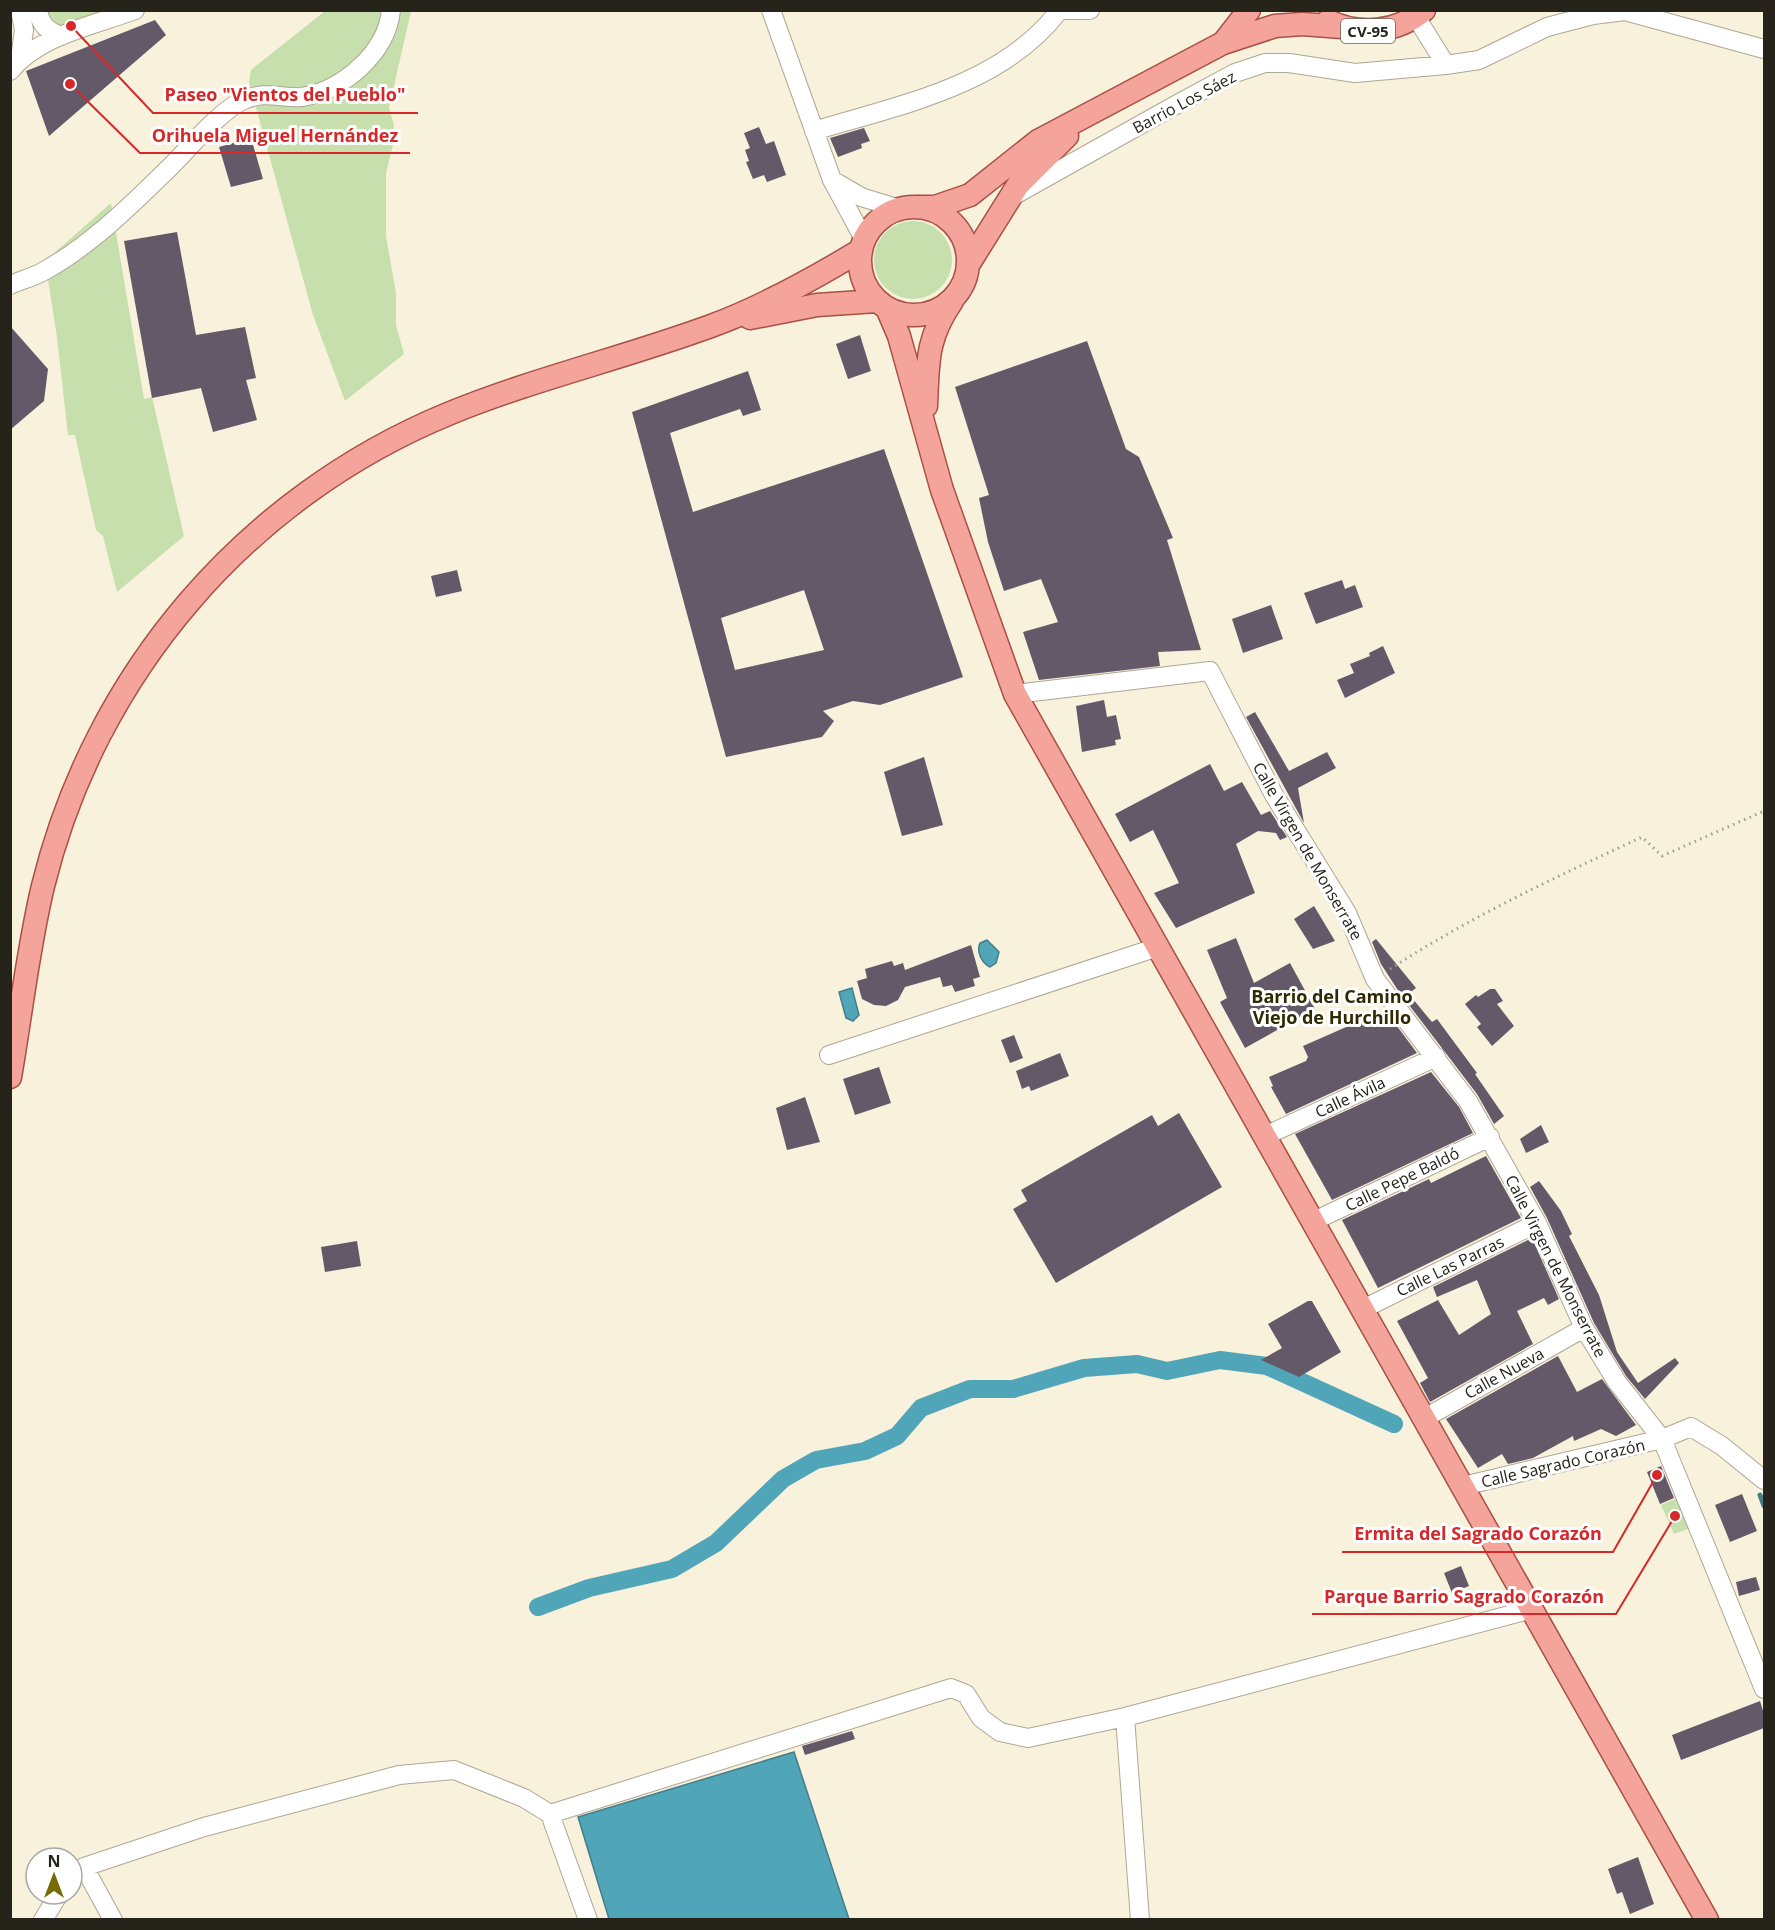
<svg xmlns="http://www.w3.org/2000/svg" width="1775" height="1930" font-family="'Open Sans',sans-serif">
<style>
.green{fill:#c6dfad}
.water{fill:#51a5b8;stroke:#447e89;stroke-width:1.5}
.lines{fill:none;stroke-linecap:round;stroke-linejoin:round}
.stream{stroke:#447e89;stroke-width:5}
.canal{stroke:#51a5b8;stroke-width:18}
.building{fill:#645969;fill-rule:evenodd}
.minor-casing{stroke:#ada793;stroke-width:20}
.major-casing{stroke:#a95044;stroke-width:25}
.path{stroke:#a29d8d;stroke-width:3;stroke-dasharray:1.5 4.5;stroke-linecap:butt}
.minor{stroke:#fff;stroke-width:18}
.major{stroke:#f5a49c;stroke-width:22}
.labels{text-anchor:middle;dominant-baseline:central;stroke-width:6;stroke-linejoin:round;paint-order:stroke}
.shield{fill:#fff;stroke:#67655f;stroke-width:1.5}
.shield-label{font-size:15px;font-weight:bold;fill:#26231b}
.street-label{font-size:16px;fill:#26231b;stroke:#fff}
.neighbourhood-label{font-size:18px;font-weight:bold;fill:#2f2a00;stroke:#fff}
.leader{fill:none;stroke:#d62828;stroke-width:2}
.callout-dot{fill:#d62828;stroke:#fff;stroke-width:2}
.callout-label{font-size:18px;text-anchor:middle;font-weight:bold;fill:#d62828;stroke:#fff;stroke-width:6;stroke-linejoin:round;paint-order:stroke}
</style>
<rect width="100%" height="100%" fill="#f8f1dc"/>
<path class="green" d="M44,11H120L60,41Z
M325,11H411L389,108L394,125L393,145L386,173V236L396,293V325L404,354L345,401L313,315L249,82L251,70Z
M111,203L144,399L152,397L184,536L117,592L103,536L96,530L75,435H68L57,337L45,261Z
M874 260a39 39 0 1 1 78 0a39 39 0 1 1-78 0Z
M1677,1498L1690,1528L1674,1534L1661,1505Z"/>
<path class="water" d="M987,940L999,952L996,963L990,967C982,963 976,952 980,943Z
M852,988L859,1015L853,1021L846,1018L839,992Z
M794,1752L849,1919H609L578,1817Z"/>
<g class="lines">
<path class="stream" d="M1760,1495L1764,1506"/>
<path class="canal" d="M538,1607L589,1588L672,1569L716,1543L783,1479L816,1460L865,1451L897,1436L921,1408L970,1389H1013L1084,1368L1137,1364L1167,1371L1220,1360L1267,1366L1394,1424"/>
</g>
<path class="building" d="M155,20L166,35L49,136L26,71Z
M759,127L766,144L774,141L786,175L767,182L764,175L753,179L746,162L749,161L745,150L750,148L744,133Z
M864,128L870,141L861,144L862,148L838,157L830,138Z
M251,138L263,179L231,187L219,147Z
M177,232L196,335L245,327L256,378L246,380L257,420L213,432L201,388L152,398L124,241Z
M10,326L48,369L44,401L10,430Z
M860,335L871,371L848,379L836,344Z
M1087,341L1126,449L1139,457L1173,538L1167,540L1201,650L1158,652L1160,666L1039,680L1023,632L1058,622L1041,579L1004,591L988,542L979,498L989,495L955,387Z
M748,371L761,410L743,416L740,409L670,433L693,512L884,449L963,677L880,705L853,701L823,711L834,721L822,737L726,757L632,412ZM804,590L824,650L735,670L721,618Z
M457,570L462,591L436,597L431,576Z
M1342,580L1345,589L1355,585L1363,607L1316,624L1304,593Z
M1271,605L1283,639L1243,653L1232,619Z
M1383,646L1395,673L1345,698L1337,680L1354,673L1350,664L1370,656L1369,653Z
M1104,700L1107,717L1116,715L1121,739L1115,740L1116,745L1082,752L1076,706Z
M1255,712L1289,771L1327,752L1336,768L1298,788L1304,823L1246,717Z
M924,757L943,825L902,836L884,772Z
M1210,764L1224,791L1242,782L1261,815L1270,811L1287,837L1280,840L1276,833L1258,831L1236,844L1255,893L1176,928L1154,893L1179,883L1153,830L1130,842L1115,814Z
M1314,906L1335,941L1313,949L1294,919Z
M1236,938L1254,983L1290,963L1315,1009L1245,1048L1220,1002L1227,998L1207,950Z
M1376,939L1416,988L1403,998L1381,964L1372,942Z
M971,945L980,977L973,979L975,986L955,992L952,985L943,987L940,977L905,987L898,1000L886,1006L874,1005L862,999L857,981L867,978L865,969L892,961L894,966L903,963L905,970Z
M1490,989H1495L1503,1001L1497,1004L1514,1026L1492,1046L1477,1027L1481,1024L1465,1004L1476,995L1478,997Z
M1412,998L1432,1022L1437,1019L1477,1073L1475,1074L1504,1116L1494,1124L1477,1094L1406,1001Z
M1385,1010L1417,1053L1286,1114L1271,1087L1273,1086L1269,1077L1306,1061L1308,1057L1303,1046Z
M1014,1035L1023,1058L1010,1063L1001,1040Z
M1060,1053L1069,1076L1031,1091L1029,1086L1022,1089L1016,1071Z
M879,1067L891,1103L855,1115L843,1079Z
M1431,1072L1459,1107L1473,1133L1332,1200L1295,1134Z
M805,1097L820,1142L787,1150L776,1108Z
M1179,1113L1222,1187L1056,1283L1013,1209L1027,1201L1021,1190L1152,1115L1158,1126Z
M1541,1125L1549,1142L1526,1153L1520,1139Z
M1486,1156L1521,1218L1378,1288L1342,1220L1429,1179L1431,1183Z
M1539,1181L1561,1211L1572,1234L1569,1236L1599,1295L1617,1352L1638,1383L1675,1358L1679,1363L1645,1399L1626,1376L1594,1323L1547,1218L1530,1187Z
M1532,1238L1559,1299L1548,1305L1544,1298L1517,1311L1533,1344L1430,1402L1420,1383L1428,1378L1397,1321L1438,1300L1459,1335L1491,1314L1477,1280L1437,1297L1433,1287Z
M357,1241L361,1266L325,1272L321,1247Z
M1308,1301H1312L1341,1352L1299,1377L1261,1360L1282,1348L1268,1324Z
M1558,1356L1577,1392L1602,1379L1636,1425L1616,1436L1601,1429L1574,1441L1573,1436L1533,1458L1508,1464L1502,1454L1478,1468L1446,1419Z
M1661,1466L1674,1498L1660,1504L1647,1472Z
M1742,1494L1757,1531L1730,1542L1715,1505Z
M1461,1566L1469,1586L1452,1593L1444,1573Z
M1756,1577L1760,1590L1739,1596L1736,1582Z
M1760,1701L1764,1714V1728L1681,1760L1672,1735Z
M852,1731L855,1739L805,1755L802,1746Z
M1638,1857L1654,1904L1630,1914L1622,1892L1617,1894L1608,1869Z"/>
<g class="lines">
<defs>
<path id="minor" d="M20,10L24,30L20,59
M38,10C40,25 48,31 61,36
M771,10L832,180L864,239
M1058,10H1090
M1416,17L1446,65
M10,71C39,35 93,26 135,10
M814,131C899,105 1001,86 1058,12
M832,180L861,197L900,209
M1013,196L1181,102L1235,73L1265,63H1289L1355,73L1446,65L1479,60L1547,27L1593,15L1625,11L1764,49
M10,285C21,280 34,277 44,271C91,245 129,207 167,170C186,152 221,109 244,100C266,90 282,99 302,97C342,91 387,53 391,10
M1015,694L1210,671L1274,795L1347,913L1375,979L1468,1101L1537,1223L1584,1328L1617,1382L1662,1439L1764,1689
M829,1055L1158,947
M1265,1136L1436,1057
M1314,1221L1490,1137
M1363,1309L1537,1223
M1425,1418L1584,1328
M1463,1486L1662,1439L1691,1427L1722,1446L1764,1480
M1125,1717L1140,1920
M550,1814L588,1920
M84,1867L113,1920
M72,1878L84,1867L204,1827L399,1775L454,1770L524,1798L550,1814L951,1688L966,1694L981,1718L1000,1732L1028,1738L1125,1717L1532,1609
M43,1920L59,1894"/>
<path id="major" d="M1328,21C1360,36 1397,33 1424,10
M1224,42L1249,10
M918,207H935L970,195L1038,141L1223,43L1275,26L1302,24L1342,27
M860 261a54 54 0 1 1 108 0a54 54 0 1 1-108 0Z
M968,265L1018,185L1067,136
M887,308L899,336L942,490L1015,694L1707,1920
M750,318L817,305L877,301
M926,406C928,362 926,339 952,301
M10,1077C21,1014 28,948 43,886C95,674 245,498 448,414C533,379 624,358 711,326C763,307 813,279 861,250"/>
</defs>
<use href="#minor" class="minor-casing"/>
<use href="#major" class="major-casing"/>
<path class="path" d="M1390,969C1470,917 1556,877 1642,837L1662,856L1764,811"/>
<use href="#minor" class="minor"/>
<use href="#major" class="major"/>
</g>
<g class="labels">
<rect class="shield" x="1341" y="19" width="54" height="24" rx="4.5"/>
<g class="shield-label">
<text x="1368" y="31">CV-95</text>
</g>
<g class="street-label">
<text transform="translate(1184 102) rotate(-28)">Barrio Los Sáez</text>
<text transform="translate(1308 851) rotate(60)">Calle Virgen de Monserrate</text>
<text transform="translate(1350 1097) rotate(-25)">Calle Ávila</text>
<text transform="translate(1402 1179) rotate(-26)">Calle Pepe Baldó</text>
<text transform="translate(1450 1266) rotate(-26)">Calle Las Parras</text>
<text transform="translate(1556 1266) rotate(63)">Calle Virgen de Monserrate</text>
<text transform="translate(1504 1373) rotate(-29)">Calle Nueva</text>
<text transform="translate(1563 1463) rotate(-13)">Calle Sagrado Corazón</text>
</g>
<g class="neighbourhood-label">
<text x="1332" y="996">Barrio del Camino<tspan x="1332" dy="21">Viejo de Hurchillo</tspan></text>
</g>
</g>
<path class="leader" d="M71 26L153 113H418M70 84L140 153H410M1657 1475L1613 1552H1342M1675 1516L1616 1614H1312"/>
<g class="callout-dot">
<circle cx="71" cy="26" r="6"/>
<circle cx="70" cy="84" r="6"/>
<circle cx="1657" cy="1475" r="6"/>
<circle cx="1675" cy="1516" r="6"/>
</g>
<g class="callout-label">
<text x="285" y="101">Paseo "Vientos del Pueblo"</text>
<text x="275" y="142">Orihuela Miguel Hernández</text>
<text x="1478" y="1540">Ermita del Sagrado Corazón</text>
<text x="1464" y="1603">Parque Barrio Sagrado Corazón</text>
</g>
<rect width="1775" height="1930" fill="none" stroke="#26231b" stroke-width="24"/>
<g transform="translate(54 1876)"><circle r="28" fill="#ffffff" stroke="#a8a7a4" stroke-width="1.5"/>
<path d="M0-4.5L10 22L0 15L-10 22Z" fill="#766b05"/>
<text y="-9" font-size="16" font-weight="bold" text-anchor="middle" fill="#26231b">N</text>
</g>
</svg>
